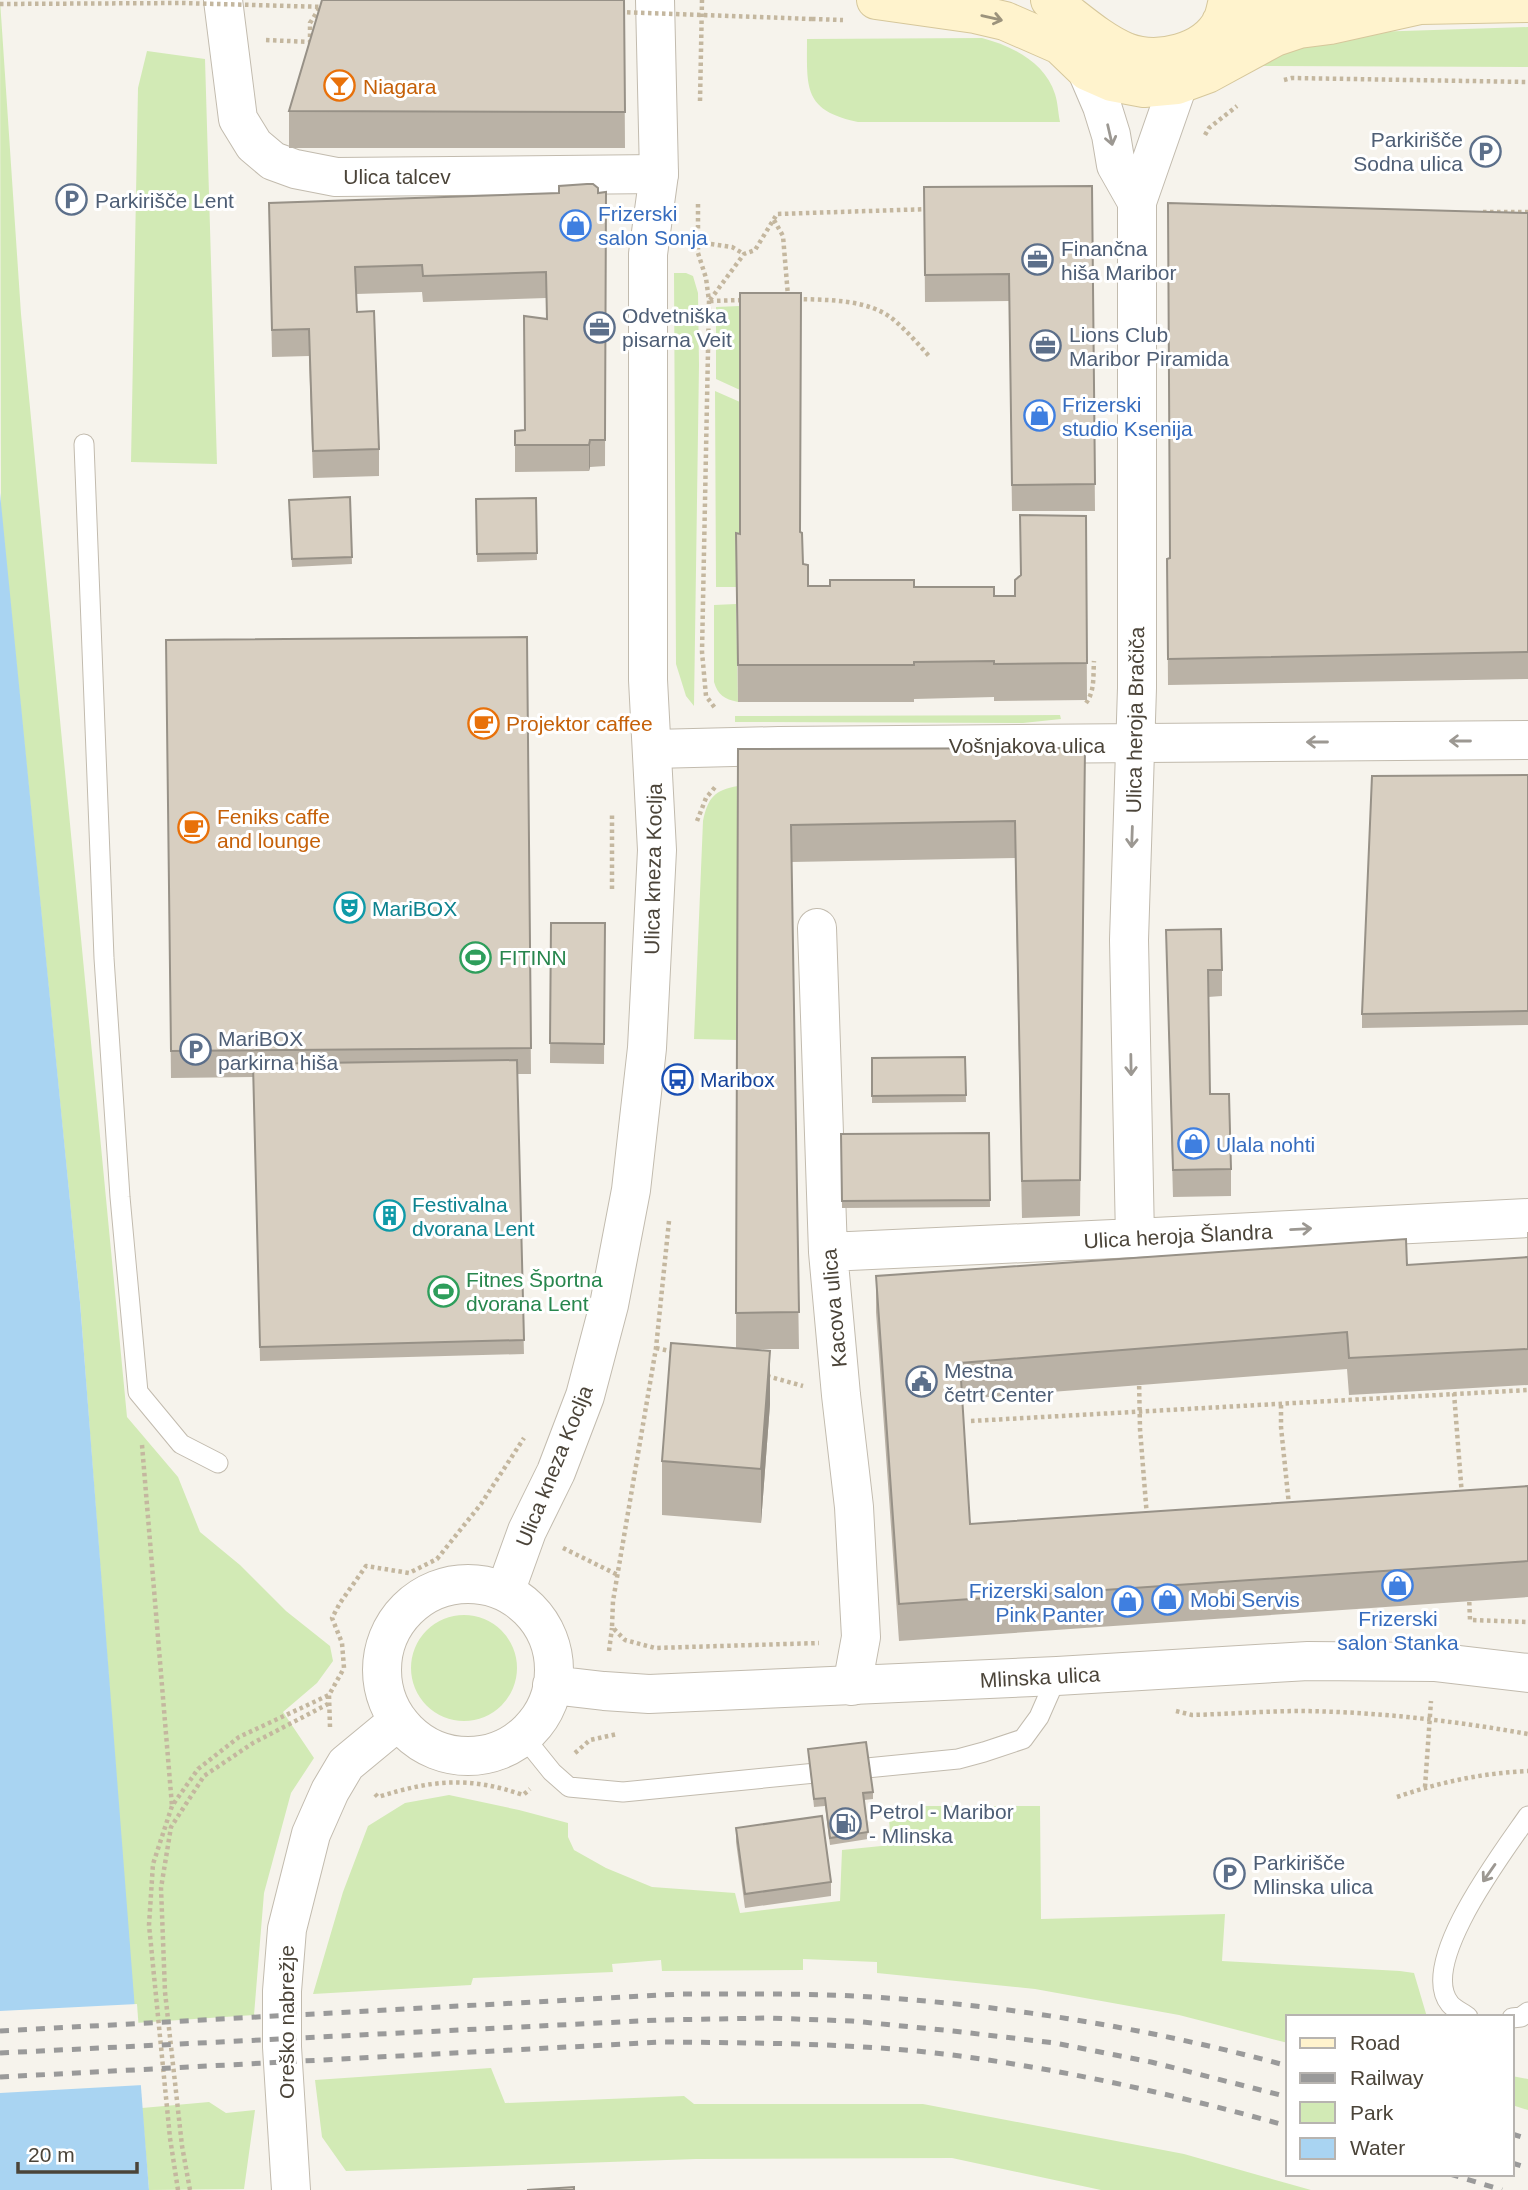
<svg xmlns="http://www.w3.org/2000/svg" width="1528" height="2190" font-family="Arial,sans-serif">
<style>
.green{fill:#d2eab5}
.water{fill:#a9d4f2}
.pier{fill:#f6f3ec}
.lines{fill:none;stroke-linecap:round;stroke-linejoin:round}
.service-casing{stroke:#c2bbae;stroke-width:21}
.minor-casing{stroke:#c2bbae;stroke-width:40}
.tertiary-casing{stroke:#c2bbae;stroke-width:40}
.secondary-casing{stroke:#d6c79b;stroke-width:40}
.path{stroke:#c4b79f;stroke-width:4.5;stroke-dasharray:3.5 3.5;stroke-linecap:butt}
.service{stroke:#fff;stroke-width:19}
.minor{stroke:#fff;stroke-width:38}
.tertiary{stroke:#fff;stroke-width:38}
.secondary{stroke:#fff3cd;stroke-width:38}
.rail{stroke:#9a9a9a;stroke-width:5;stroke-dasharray:9 9;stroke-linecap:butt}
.path-bridge{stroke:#c4b79f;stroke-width:4.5;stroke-dasharray:3.5 3.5;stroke-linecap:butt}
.wall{fill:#bab2a6}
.shaded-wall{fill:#979187}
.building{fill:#d8cfc1;stroke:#979187;stroke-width:2}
.oneway{stroke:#9c937c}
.oneway2{stroke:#9c9892}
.labels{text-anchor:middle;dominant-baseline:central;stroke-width:6;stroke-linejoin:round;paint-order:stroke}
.food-label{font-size:21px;fill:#c56008;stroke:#fff;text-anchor:start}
.service-label{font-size:21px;fill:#4e5e75;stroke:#fff;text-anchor:start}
.street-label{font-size:21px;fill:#4b4439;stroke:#fff}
.shop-label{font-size:21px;fill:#366cbe;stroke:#fff;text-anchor:start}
.culture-label{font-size:21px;fill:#0d838f;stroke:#fff;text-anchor:start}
.leisure-label{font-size:21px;fill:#27864d;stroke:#fff;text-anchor:start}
.transit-label{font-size:21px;fill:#164399;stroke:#fff;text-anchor:start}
</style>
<rect width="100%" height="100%" fill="#f6f3ec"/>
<path class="green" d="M0,0L21,314L127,1417L178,1477L200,1532L240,1565L286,1611L330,1646L333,1661L317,1683L283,1712L314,1758L291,1793L264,1893L254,2015L135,2023L80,1302L1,511Z
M1528,27V67L1263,66L1295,47L1341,33Z
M982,38C1012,46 1045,62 1055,94C1058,103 1058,113 1060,122H858C803,110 807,88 807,39Z
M147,51L205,59L217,464L131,462L138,88Z
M674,273H686L693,276L698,293L699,365L694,706L686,696L676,664Z
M763,305L740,390L716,379V307Z
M715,391L740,402V570H736V587H716Z
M736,604L738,702C724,699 718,695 714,682V605Z
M1060,715L1061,719L1023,723L735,722V716Z
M738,786V1040L694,1039L703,821C708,798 714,790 738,786Z
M411 1668a53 53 0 1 1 106 0a53 53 0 1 1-106 0Z
M449,1795L519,1810L568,1823V1837L574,1850L606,1868L652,1887L735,1893L740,1913L840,1901L842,1850L891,1845L888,1806H1040L1041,1919L1225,1914L1222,1961L1400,1971L1414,1973L1427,2017H1288V2043L1179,2015L1035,1989L877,1973V1962L803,1959V1970L662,1971L661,1960L612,1964L613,1972L473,1978L471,1985L313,1994L343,1892L368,1826L405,1803Z
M491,2068L505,2103L684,2096L694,2104H923L1184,2154L1311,2190H1101L952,2158L696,2159L346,2171L322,2137L315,2080Z
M1512,2076L1528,2079V2110L1512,2105Z
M209,2102L226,2113L255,2110L244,2189L149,2190L142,2108Z"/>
<path class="water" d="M0,493L80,1302L149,2190H0Z"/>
<path class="pier" d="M137,2004L143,2085L0,2093V2011Z"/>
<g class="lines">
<defs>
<path id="service" d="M84,444L104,958L120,1197L138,1392L181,1444L218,1463
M523,1736L552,1772L569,1787L623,1792L958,1759L984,1752L1023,1739L1039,1717L1057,1676
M1468,2017C1463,2013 1454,2009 1450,2004C1417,1964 1504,1851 1528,1816
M1512,2018L1521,2017L1528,2012"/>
<path id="minor" d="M223,0L238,119L254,145L273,161L295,169L336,177L659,174
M1087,71L1102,106L1111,135L1116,165L1137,202
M653,749L779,746L1528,740
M817,928L828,1252L841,1395L854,1507L861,1637L852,1686
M1135,1238L1129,940L1137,688V202L1188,56
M828,1252L1135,1238L1528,1218"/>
<path id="tertiary" d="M382 1670a86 86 0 1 1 172 0a86 86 0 1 1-172 0Z
M505,1592L527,1531L556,1472L585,1396L609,1305L631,1190L647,1048L657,850L648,680V254L659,174L655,0
M552,1685L604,1691L649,1694L1057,1676L1308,1661L1434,1662L1528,1673
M291,2190L282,2047V1991L287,1929L311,1834L330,1791L346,1764L398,1721"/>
<path id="secondary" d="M876,0L975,14L1005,21L1060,45L1087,71L1112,82L1144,88L1177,85L1207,74L1275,37L1299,29L1330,25L1420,5
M1050,0C1074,17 1099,41 1126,52C1158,64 1206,53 1222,21C1225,15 1226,7 1228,0
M1394,1L1420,5L1528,3
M1221,22C1259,10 1296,3 1336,0"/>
</defs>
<use href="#service" class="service-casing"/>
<use href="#minor" class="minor-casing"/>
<use href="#tertiary" class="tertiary-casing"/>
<use href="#secondary" class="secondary-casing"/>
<path class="path" d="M812,19L843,20
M266,40L310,42V23L320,7
M1284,80L1292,78L1528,82
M700,101L702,0
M1205,135L1209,128L1237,106
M698,204V253L706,278L709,301L702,652L706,696L715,708
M1483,212H1528
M774,220L783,236L788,296
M697,242L732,247L744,254
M797,299C828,300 869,299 894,320C907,331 918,344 929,356
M710,300L744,254L755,250L777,214L930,209
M710,301L743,300
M1086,703C1095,691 1093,676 1094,661
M697,821L706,798L716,786
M612,889V814
M669,1221L656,1348L613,1601L612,1627L625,1640L655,1648L819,1643
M656,1348L674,1352
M767,1376L803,1386
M1139,1379L1140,1429L1147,1517
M1454,1393L1462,1496
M1281,1405V1427L1289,1505
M971,1421L1528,1390
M142,1445L172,1806
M563,1548L618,1575
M1469,1595L1470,1620L1528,1622
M609,1651L612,1628
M1176,1711L1192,1715C1229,1714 1267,1711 1304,1711C1379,1712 1455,1721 1528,1734
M330,1727L329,1695L344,1668L342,1643L332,1618L340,1603L366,1566L409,1573L437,1559L481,1504L524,1438
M575,1753L590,1740L617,1734
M1425,1787L1431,1701
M375,1794L378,1797C432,1780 469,1776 523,1795L530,1789
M1397,1797C1440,1782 1483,1773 1528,1771
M178,2190L170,2138L149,1925L153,1864L172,1806L198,1769L239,1737L329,1695
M190,2190L182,2146L165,1992L161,1888L171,1827L204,1776L253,1743L328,1704"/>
<use href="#service" class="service"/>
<use href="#minor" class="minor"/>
<use href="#tertiary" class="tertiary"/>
<use href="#secondary" class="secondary"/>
<path class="rail" d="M0,2031L681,1994C745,1994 809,1993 873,1997C1013,2006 1153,2029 1288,2066
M0,2053L659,2020L768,2018L852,2021L953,2031L1055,2043L1151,2062L1288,2097
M0,2077L663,2042C762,2043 862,2043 960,2056C1072,2071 1180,2096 1288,2126
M1512,2134L1528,2139
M1512,2163L1528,2168
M1450,2174L1502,2190"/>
<path class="path-bridge" d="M0,4L182,3L325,7
M620,12L812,19"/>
</g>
<path class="wall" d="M624,0L625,148H289V111Z
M1092,186L1095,511H1012L1009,301L925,302L924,187Z
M606,192L605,466L590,467L589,471L515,472V431L525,430L547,318L546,298L423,302L422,292L356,294L357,312L379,449V476L313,478L309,356L272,357L269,203Z
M1528,213V679L1168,685L1167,559L1170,558Z
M350,497L352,564L292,567L289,500Z
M536,498L537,560L477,562L476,499Z
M1086,516L1087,700L994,701V697L914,699V702H738L736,533L800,532L803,564L808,586L914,587L994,596H1015Z
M527,637L531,1074H517L524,1354L260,1361L253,1077L171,1078L166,640Z
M738,749L1085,785L1080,1216L1022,1218L1015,858L791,862L799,1349H754L770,1404L761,1523L662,1515V1461L736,1348Z
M1528,775V1025L1362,1028V1014Z
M551,923H605L604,1064L550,1063Z
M1166,930L1222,970V996L1208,997L1210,1094L1231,1169V1196L1173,1197Z
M965,1057L966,1102L872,1103V1058Z
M989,1133L990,1207L842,1208L841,1134Z
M1527,1232H1528V1385L1349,1395L1347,1369L962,1399L970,1524L1528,1486V1597L899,1641L876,1312V1276L1407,1265L1527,1257Z
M808,1749L873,1792V1799L864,1800L868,1839L830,1845L825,1806L814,1807Z
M736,1828L831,1882V1896L745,1908L736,1842Z"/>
<path class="shaded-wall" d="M590,440V467L589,471V445Z
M770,1351V1404L761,1523V1469Z"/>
<path class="building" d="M322,0H624L625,112L289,111Z
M587,184H593L598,188V193L606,192L605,440H590L589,445H515V431L525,430L524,316L547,319L546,272L423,276L422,265L355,267L357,312L374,311L379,449L313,451L309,329L272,330L269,203L559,193V186Z
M1092,186L1095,484L1012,485L1009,274L925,275L924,187Z
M1168,203L1528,213V652L1168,659L1167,559L1170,558Z
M740,293H801L800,532L802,533L803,564L808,565V586H830V580H914V587H994V596H1015V580L1021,575L1020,515L1086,516L1087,663L994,664V661L914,662V665H738L736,533L740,534Z
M350,497L352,557L292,559L289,500Z
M536,498L537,553L477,554L476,499Z
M527,637L531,1048L171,1051L166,640Z
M1085,748L1080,1180L1022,1181L1015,821L791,825L799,1312L736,1313L738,749Z
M1528,775V1011L1362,1014L1372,776Z
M551,923H605L604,1044L550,1043Z
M1221,929L1222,970H1208L1210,1094H1229L1231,1169L1173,1170L1166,930Z
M965,1057L966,1095L872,1096V1058Z
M517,1060L524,1340L260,1347L253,1064Z
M989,1133L990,1200L842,1201L841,1134Z
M1406,1239L1407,1265L1528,1257V1349L1349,1358L1347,1332L960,1363L970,1524L1528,1486V1561L899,1604L876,1276Z
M671,1343L770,1351L761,1469L662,1461Z
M866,1742L873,1792L863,1793L868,1832L830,1838L825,1798L814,1799L808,1749Z
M822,1816L831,1882L745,1894L736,1828Z
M574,2187V2190H527Z"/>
<defs><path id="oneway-shaft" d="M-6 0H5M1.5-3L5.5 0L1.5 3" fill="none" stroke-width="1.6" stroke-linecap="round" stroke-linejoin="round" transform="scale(1.75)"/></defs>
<use class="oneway" href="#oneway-shaft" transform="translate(992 18) rotate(13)"/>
<g class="oneway2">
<use href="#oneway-shaft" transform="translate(1110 135) rotate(77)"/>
<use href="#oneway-shaft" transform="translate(1460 741) rotate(180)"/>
<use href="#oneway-shaft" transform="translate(1317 742) rotate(180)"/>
<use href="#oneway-shaft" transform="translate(1132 837) rotate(92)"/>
<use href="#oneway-shaft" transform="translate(1131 1065) rotate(89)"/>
<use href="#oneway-shaft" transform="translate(1301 1229) rotate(-3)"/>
<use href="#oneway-shaft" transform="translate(1489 1873) rotate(125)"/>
</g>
<defs>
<symbol id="bar-ring" viewBox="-11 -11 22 22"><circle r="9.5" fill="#fff" stroke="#e8710a" stroke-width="1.5"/><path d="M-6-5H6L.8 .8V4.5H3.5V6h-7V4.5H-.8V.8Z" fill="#e8710a"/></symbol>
<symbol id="parking-ring" viewBox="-11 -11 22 22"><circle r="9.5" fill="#fff" stroke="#5c6f8a" stroke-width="1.5"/><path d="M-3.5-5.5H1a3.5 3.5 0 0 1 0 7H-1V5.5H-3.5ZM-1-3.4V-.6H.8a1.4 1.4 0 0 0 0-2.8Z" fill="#5c6f8a"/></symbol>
<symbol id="shop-ring" viewBox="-11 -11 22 22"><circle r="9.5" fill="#fff" stroke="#3f7fe0" stroke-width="1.5"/><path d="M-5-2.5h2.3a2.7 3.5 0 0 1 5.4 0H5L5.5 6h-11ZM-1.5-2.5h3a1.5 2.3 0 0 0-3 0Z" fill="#3f7fe0"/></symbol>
<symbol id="office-ring" viewBox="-11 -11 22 22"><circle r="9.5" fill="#fff" stroke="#5c6f8a" stroke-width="1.5"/><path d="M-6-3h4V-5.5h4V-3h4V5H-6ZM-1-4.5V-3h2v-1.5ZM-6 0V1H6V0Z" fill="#5c6f8a"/></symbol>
<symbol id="cafe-ring" viewBox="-11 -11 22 22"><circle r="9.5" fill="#fff" stroke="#e8710a" stroke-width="1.5"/><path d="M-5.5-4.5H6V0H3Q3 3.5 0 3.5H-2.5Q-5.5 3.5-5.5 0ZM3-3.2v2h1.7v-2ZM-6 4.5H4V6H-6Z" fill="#e8710a"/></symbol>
<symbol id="theatre-ring" viewBox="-11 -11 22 22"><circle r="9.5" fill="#fff" stroke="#0f9aa8" stroke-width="1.5"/><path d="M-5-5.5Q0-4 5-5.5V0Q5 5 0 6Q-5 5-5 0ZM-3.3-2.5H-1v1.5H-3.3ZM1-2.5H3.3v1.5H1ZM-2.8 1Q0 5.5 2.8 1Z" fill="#0f9aa8"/></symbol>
<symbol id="stadium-ring" viewBox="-11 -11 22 22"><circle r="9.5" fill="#fff" stroke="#2e9e5b" stroke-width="1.5"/><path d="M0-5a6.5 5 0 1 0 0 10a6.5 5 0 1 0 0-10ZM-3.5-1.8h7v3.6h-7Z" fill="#2e9e5b"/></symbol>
<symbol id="bus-ring" viewBox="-11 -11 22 22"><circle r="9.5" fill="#fff" stroke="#1a4fb4" stroke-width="1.5"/><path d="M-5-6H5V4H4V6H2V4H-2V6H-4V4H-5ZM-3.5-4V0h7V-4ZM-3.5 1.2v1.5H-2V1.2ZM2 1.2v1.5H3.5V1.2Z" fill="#1a4fb4"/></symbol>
<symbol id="building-ring" viewBox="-11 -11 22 22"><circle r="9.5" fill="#fff" stroke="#0f9aa8" stroke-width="1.5"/><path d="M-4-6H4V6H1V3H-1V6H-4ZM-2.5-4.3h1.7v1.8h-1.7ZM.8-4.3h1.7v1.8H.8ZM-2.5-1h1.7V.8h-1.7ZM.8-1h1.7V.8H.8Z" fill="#0f9aa8"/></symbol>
<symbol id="civic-ring" viewBox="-11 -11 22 22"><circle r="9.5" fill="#fff" stroke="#5c6f8a" stroke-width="1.5"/><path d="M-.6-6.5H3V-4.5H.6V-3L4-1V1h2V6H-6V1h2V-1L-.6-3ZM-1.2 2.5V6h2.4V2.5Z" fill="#5c6f8a"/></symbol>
<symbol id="fuel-ring" viewBox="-11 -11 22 22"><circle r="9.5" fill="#fff" stroke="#5c6f8a" stroke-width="1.5"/><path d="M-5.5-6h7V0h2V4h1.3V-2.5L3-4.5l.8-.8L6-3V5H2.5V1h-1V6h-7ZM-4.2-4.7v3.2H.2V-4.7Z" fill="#5c6f8a"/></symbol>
</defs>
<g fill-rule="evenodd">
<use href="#bar-ring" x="322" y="68" width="35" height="35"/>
<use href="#parking-ring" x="1468" y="134" width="35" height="35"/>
<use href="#parking-ring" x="54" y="182" width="35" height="35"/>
<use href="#shop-ring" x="558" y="208" width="35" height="35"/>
<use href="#office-ring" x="1020" y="242" width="35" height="35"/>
<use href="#office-ring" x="582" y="310" width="35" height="35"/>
<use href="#office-ring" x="1028" y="328" width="35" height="35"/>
<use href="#shop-ring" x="1022" y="398" width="35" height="35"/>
<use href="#cafe-ring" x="466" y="706" width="35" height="35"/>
<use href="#cafe-ring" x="176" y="810" width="35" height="35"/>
<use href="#theatre-ring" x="332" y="890" width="35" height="35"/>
<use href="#stadium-ring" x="458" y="940" width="35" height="35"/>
<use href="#parking-ring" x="178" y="1032" width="35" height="35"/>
<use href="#bus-ring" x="660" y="1062" width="35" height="35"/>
<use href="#shop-ring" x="1176" y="1126" width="35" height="35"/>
<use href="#building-ring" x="372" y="1198" width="35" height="35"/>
<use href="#stadium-ring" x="426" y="1274" width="35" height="35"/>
<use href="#civic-ring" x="904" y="1364" width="35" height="35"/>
<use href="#shop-ring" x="1380" y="1568" width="35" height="35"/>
<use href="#shop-ring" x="1150" y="1582" width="35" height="35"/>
<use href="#shop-ring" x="1110" y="1584" width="35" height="35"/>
<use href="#fuel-ring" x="828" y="1806" width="35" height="35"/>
<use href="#parking-ring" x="1212" y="1856" width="35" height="35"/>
</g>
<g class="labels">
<g class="food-label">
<text x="363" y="86">Niagara</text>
<text x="506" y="723">Projektor caffee</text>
<text x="217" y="816">Feniks caffe<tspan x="217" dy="24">and lounge</tspan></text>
</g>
<g class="service-label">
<text x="1463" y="139" text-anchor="end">Parkirišče<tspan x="1463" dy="24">Sodna ulica</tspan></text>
<text x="95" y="200">Parkirišče Lent</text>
<text x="1061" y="248">Finančna<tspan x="1061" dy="24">hiša Maribor</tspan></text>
<text x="622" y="315">Odvetniška<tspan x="622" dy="24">pisarna Veit</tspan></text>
<text x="1069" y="334">Lions Club<tspan x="1069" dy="24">Maribor Piramida</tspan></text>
<text x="218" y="1038">MariBOX<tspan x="218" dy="24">parkirna hiša</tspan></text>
<text x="944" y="1370">Mestna<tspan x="944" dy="24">četrt Center</tspan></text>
<text x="869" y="1811">Petrol - Maribor<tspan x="869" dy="24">- Mlinska</tspan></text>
<text x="1253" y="1862">Parkirišče<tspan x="1253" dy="24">Mlinska ulica</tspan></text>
</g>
<g class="street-label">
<text x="397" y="176">Ulica talcev</text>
<text transform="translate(1135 720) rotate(-89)">Ulica heroja Bračiča</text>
<text x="1027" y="745">Vošnjakova ulica</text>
<text transform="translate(653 869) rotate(-89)">Ulica kneza Koclja</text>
<text transform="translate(1178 1236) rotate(-3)">Ulica heroja Šlandra</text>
<text transform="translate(834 1308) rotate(-95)">Kacova ulica</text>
<text transform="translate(554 1466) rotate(-68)">Ulica kneza Koclja</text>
<text transform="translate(1040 1677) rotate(-3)">Mlinska ulica</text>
<text transform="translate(286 2022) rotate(-90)">Oreško nabrežje</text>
</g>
<g class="shop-label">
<text x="598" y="213">Frizerski<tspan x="598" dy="24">salon Sonja</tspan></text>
<text x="1062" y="404">Frizerski<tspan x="1062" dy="24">studio Ksenija</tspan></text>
<text x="1216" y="1144">Ulala nohti</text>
<text x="1104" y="1590" text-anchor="end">Frizerski salon<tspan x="1104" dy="24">Pink Panter</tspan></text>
<text x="1190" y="1599">Mobi Servis</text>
<text x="1398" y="1618" text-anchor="middle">Frizerski<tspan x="1398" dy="24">salon Stanka</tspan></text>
</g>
<g class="culture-label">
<text x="372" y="908">MariBOX</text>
<text x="412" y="1204">Festivalna<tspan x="412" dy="24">dvorana Lent</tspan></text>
</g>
<g class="leisure-label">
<text x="499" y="957">FITINN</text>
<text x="466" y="1279">Fitnes Športna<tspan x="466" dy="24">dvorana Lent</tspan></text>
</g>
<g class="transit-label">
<text x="700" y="1079">Maribox</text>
</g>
</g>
<rect x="1286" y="2015" width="228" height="161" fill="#ffffff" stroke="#b7b4b0" stroke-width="2"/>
<rect x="1300" y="2038" width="35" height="10" fill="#fff3cd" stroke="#b7b4b0" stroke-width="2"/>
<text x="1350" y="2050" font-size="21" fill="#4b4439">Road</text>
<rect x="1300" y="2073" width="35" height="10" fill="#9a9a9a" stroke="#b7b4b0" stroke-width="2"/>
<text x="1350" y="2085" font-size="21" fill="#4b4439">Railway</text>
<rect x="1300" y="2102" width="35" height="21" fill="#d2eab5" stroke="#b7b4b0" stroke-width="2"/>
<text x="1350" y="2120" font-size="21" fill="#4b4439">Park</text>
<rect x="1300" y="2138" width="35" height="21" fill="#a9d4f2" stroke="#b7b4b0" stroke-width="2"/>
<text x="1350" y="2155" font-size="21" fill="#4b4439">Water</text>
<path d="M18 2162v10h119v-10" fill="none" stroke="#4b4439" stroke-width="3.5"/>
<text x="28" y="2162" font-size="21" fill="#4b4439" stroke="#ffffff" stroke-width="5" paint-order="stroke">20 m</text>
</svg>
